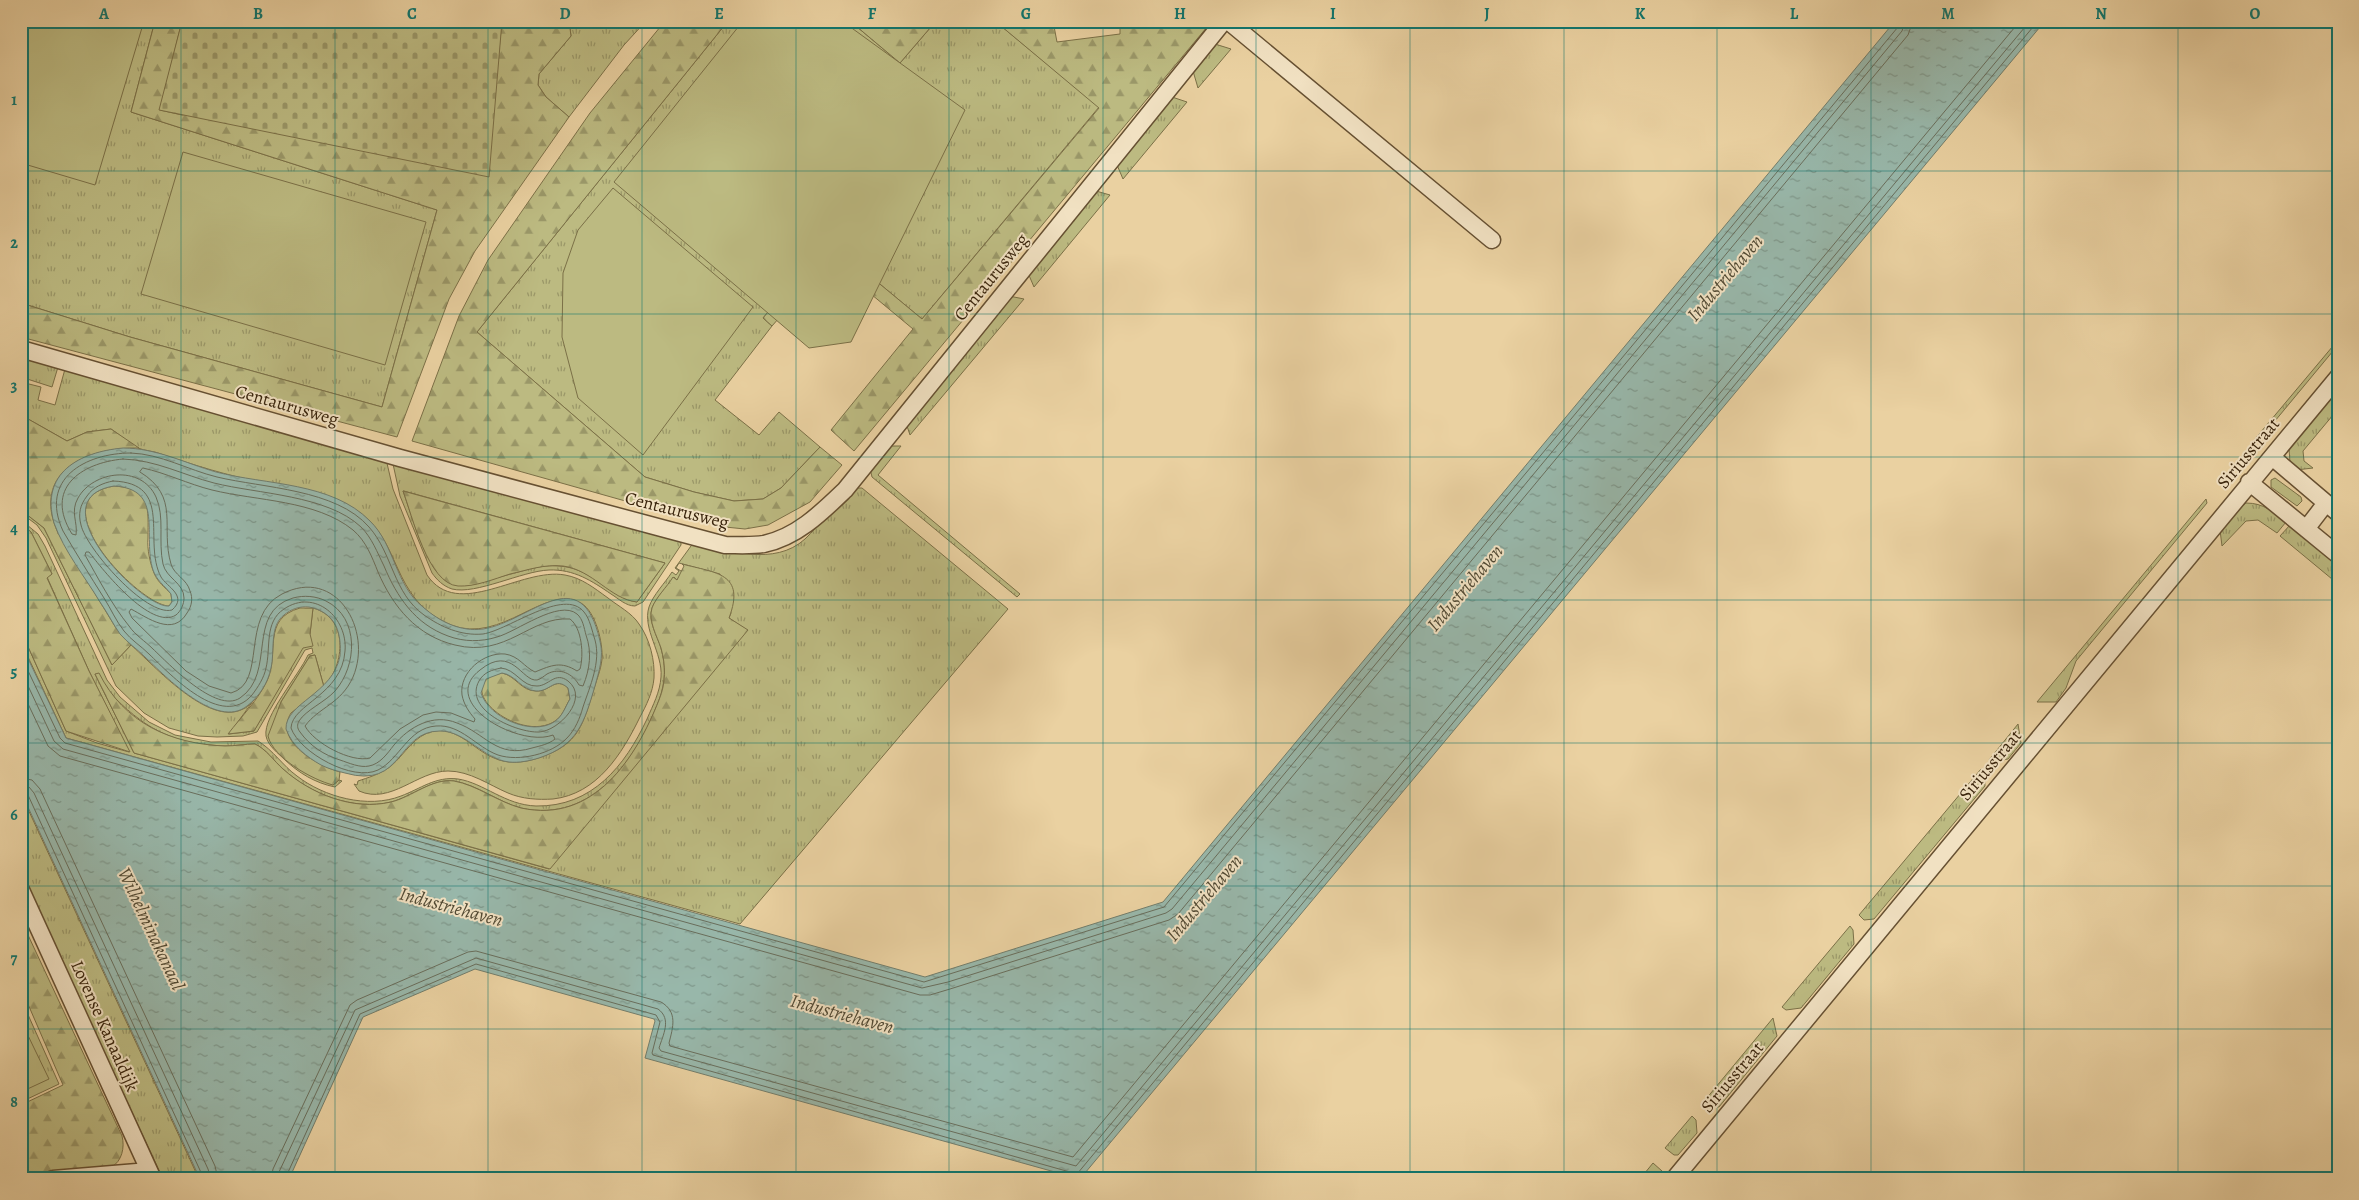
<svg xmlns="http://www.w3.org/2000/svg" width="2359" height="1200" font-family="Alegreya,serif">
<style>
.grass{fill:url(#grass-tufts);stroke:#7b7047;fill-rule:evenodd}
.forest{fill:url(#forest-firs);stroke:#7b7047}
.cemetery{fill:url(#cemetery-stones);stroke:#7b7047}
.garden{fill:#bcba81;stroke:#7b7047}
.water{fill:url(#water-ripples);stroke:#727d6b;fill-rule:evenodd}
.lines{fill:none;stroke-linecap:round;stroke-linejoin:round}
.shore{stroke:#696e5c;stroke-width:1}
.street-casing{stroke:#665032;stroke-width:19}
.street{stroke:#f1e1c2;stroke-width:16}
.grid{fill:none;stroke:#0f766e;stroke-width:1;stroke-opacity:0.55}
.labels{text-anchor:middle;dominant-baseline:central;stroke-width:4;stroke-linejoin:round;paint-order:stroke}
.street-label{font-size:18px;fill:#3a250d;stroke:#f1e1c2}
.water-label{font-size:19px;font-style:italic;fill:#524a34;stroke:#f1e1c2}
.neatline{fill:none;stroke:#0f766e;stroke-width:2}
.grid-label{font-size:16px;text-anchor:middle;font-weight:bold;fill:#0f766e}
</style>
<defs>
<pattern id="grass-tufts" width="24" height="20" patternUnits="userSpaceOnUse" patternTransform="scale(1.25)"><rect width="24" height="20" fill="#bcba81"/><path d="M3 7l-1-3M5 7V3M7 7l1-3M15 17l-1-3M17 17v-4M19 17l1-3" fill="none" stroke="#9a9768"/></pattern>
<pattern id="forest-firs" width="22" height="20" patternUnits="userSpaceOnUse" patternTransform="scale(1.25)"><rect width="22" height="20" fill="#bcba81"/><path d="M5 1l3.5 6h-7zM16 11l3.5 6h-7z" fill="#9a9768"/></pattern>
<pattern id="cemetery-stones" width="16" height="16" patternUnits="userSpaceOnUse" patternTransform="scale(1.25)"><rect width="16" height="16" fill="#bcba81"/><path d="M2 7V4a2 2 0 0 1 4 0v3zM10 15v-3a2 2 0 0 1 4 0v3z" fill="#9a9768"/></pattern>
<pattern id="water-ripples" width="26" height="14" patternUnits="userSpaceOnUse" patternTransform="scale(1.25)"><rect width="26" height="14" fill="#98b7aa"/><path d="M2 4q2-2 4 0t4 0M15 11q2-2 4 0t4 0" fill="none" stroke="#7d9589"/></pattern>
</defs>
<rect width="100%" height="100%" fill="#ead1a1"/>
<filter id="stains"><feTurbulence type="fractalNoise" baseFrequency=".004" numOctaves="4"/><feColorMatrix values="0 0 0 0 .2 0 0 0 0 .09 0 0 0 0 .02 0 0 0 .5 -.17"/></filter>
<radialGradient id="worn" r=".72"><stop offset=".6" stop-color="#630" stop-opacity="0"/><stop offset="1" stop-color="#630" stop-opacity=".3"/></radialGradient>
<path class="grass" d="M21,21H155L131,112L437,210L382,407L130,337L21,303Z
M569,21H646L624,45L569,117L546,97L538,85L539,74L571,36Z
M728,21H850L900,63L936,21H995L1099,107L922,319L828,241L763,318L772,326L715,400L759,435L779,412L820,447L781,488L763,499L734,501L694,492L645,477L477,332Z
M1215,44L1231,49L1198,88L1193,71Z
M1172,97L1187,102L1123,179L1117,165Z
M1096,191L1110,195L1034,287L1028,273Z
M1009,296L1024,299L910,435L905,420Z
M2338,340V345L2260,439H2255Z
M21,357L58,367L52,387L21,377Z
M65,369L386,459L393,489L427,575C458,621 521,567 565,575C582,578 594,588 608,598C618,606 632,613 639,624C650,639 655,661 654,678C653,692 646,706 640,717C622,754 597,794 553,799C538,800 522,799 508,793C489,785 470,771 448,771C417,771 391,805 359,791L354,784L357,785L358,781C367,778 381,774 391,766C405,754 414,735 434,731C458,727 474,750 494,758C507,764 521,763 535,759C576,746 581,731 593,692C596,681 601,670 602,659C603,643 596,612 581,603C545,583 502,645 451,625C388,599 404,538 353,508C325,491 293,487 262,482C228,476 194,465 161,454C154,451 145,451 138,448C129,443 120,435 111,429L87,432L67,441L21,415V382L41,387L38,400L55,405Z
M2338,389V409L2303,451L2304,461L2313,468L2296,470L2290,463L2289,448Z
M884,446H901L878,475L1020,594L1017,597L872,477L869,464Z
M393,464L681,541V545L643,602L635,606C626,606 619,599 611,594C592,581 574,569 549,570C522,571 476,595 452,589C443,586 437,580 432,573L400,496ZM403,491H404L665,563L637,602C609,598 594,568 559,566C541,564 524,571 507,575C491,579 471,588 455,585C428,580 412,515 403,491Z
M2275,478L2301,497L2302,501L2297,506L2271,487V480Z
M846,488H862L1008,609L740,924L66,738L21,642V631L66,731L97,743L129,752L89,671L47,577L52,574L31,532L21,524V520L38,534L45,546L107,680L120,697L149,722L175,735L211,742L258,741C273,750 283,766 297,776C324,797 368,809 401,796C420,789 436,776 458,779C484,783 505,805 536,806C592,807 625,766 647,719C653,705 660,692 661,677C663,653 642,629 649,607C653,595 665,583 672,572L676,575L679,571L675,568L691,546L694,543C728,550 774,567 805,539C820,525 833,505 846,488ZM679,563L720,574L731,613L729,618L747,630L549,869L134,753L95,674C102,682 108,690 115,698C149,732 177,744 225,746C235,746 245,744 255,744C266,749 274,761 283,769C310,794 354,811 391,802C411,797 433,778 454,781C478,785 498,802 521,808C593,824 637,758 659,700C666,681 666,664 660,645C656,634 648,620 652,608C656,598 667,587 674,577L677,580L684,570L681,571L676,568Z
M2206,499L2207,503L2076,661L2066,688L2056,702H2037Z
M2246,503C2264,503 2273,512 2286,522L2277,533L2258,520L2246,521L2222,546L2220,530L2240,507Z
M21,510L44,528L112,665L131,645C154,665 208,727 243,709C250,706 254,699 259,693L229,734L254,731L310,634L313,608C349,618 345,664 324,687L315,655L310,656L281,702L299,769L333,785L339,780L342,781L335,787C315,783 299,773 285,760C278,753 268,746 266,736C263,716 299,675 308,655L313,653L312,648L305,650L257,732L243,736L217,737L198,736L169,728L144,713L116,686L46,538L37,525L21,513Z
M2290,525L2338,565V584L2280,536Z
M2018,724L2021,743L2008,759L1991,762L1989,760Z
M1981,769L1984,771L1985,786L1874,919L1864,920L1859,915Z
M21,794L199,1179H163L21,874Z
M1850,926L1853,930L1854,944L1801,1008L1786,1010L1782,1007Z
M21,999L59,1084L21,1102Z
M1773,1018L1777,1036L1719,1107L1706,1108L1701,1105Z
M1692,1116L1696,1120L1697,1133L1678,1155H1674L1665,1148Z
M1653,1163L1662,1171V1174L1659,1179H1640Z"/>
<path class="forest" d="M155,21H182L160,110L182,115L498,60L502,21H569L571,36L539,74L538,85L546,97L569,117L475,251L449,299L397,437L21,337V303L130,337L382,407L437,210L131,112Z
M665,21H728L477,332L645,477L694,492L734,501L763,499L781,488L820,447L842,465L810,502L768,525L745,529L725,527L668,513L412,441L459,316L488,260L590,113Z
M850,21H936L900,63Z
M995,21H1053L1057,42L1120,34V21H1212L854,451L831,430L913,329L830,260L772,326L763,318L828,241L922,319L1099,108Z
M21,415L67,441L87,432L111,429L139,448C88,447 30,471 58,533L116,628L131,645L112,665L44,528L21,510Z
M114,486C152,488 148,509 148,538C147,549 150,563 154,573C158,583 165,587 171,594L172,602L170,606C142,608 35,499 114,486Z
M403,491L665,563L637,602C610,599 593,570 563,566C544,564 528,570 510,574C494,579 475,587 458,586C428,584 412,515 403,491Z
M21,524L31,532L52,574L47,578L89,671L130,752L66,731L21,631Z
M682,564C716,573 746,573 729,618L748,630L550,869L134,753L95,674L99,673C124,723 171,744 225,746C235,746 245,744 255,744C266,749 274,761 283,769C311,794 353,811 391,802C412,797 432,778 454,781C477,785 498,802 521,808C594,824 636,758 659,700C666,683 666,666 661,648C657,636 648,621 652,608C656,597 667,587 673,577L677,580L684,566Z
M300,608H313L310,634L313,646L303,648L254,731L228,734C241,717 258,700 267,681C280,653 261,619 300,608Z
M315,655L324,687L291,713C273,742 319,766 340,772L339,780L333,785C313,780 273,758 268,736L281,702L310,656Z
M502,673C516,676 521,691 536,691C550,692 555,676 568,688L570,699C565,707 563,716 555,721C520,745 446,685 502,673Z
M21,920L122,1136C125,1147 122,1162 111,1167C88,1178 47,1175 21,1177V1105L63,1085L21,988Z"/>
<path class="cemetery" d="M182,21H502L489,177L159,110Z"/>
<path class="garden" d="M21,21H144L95,185L21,163Z
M743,21H842L965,110L851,342L809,348L614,182Z
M183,152L426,222L385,365L141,294Z
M613,188L753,307L643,455L578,398L562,337L563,273L578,230Z
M21,1021L49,1079L21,1092Z"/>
<path class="water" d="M1895,21H2045L1080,1179L645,1058L655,1021L654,1019L475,969L363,1017L289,1179H200L21,792V644L66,738L925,977L1163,902Z
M123,448C156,448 185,463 216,472C266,485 332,482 370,521C395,545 395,585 423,607C440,622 461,632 483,629C530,622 581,557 600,641C604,657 599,671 595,686C584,723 578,745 539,758C529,761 519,763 509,762C483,759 466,731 440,731C396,731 404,790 345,773C337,771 329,769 321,765C307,757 292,746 286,729C285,703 333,694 340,656C341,646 340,635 336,626C331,616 321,609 309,607C300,606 291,609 284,615C269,626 275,652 271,668C268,683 259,697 247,706C217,730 165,676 145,657C137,649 128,643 120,634C113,624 107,612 100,602C85,577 64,551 54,523C40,473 79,452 123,448ZM114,486C165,489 142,536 153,570C157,581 164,585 171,594L172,602L169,606C142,609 35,499 114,486ZM502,673C516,675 521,690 536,691C550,692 555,676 568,688L570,699C565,707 563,716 554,722C532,736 489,718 481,693L486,679Z"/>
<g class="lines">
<path class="shore" d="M131,453C161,454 188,470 217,477C263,488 336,489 369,527C393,554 393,593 424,615C441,627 461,636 483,634C509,630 564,587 584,612C590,619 592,631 595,640C601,662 590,686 583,707C580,718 575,730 567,738C552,754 519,762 498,755C476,747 461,724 436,726C408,728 400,759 378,770C353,782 300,753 291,728C292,704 342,695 345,651C348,618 315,588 284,609C264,622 271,648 266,668C264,678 258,687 252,695C222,730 171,675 149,654C141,646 131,640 124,631C116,621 111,609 104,598C90,576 76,553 63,531C39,479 85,453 131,453Z
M123,459C156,460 183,475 214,483C258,494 327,495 361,527C372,538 377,552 384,566C397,597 415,624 448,636C464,642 481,642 497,637C516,632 559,599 577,614C583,619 584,628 586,635C592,652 590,669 583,686L579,685C573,674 560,667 547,674C544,676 541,679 537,680C522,682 512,644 480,670C437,703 520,748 553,735L555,739C549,744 540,746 532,748C497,759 485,733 457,723C433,713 409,727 394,745C387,754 380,764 369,766C360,768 349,763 340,760C324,755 310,746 300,732C297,728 297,725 299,721C306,710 325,702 335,691C357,666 360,618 326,601C316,596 304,595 293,598C245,612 277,673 240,698C216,714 168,663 153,649C145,641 135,635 129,626C112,605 98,578 85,555L86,552H89C102,569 151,631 176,615C181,611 184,604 184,598C184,583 166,578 163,564C158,541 165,517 156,497C141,464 93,471 78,498C70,512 78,522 76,535L72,534C44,489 80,463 123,459Z
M143,468C166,473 188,484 212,490C257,501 316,500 353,530C366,541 372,557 378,572C393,607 417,636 455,645C507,658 530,616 570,619C582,628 584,655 580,669L577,671C561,661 552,665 535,672C524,667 519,656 505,654C484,652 459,672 462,695C464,705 469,712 475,719L474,722L451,713L436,712L423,715L400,729L370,758C351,763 314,743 305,726C319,707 341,704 353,677C373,630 336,566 282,594C239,616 268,683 231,693L209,686L186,671L132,618L129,612L131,609C148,618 173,637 187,613C192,606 193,598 190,591C187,579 174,575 171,564C160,527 181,497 140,472Z
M113,481C175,483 142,541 161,577C167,587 188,596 172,610C146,617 86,548 81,525C78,514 80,505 87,496C93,487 103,483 113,481Z
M21,656L60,738L65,743L924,982L1164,907L1898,27L1899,21
M501,668C516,669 522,687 537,686C549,686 555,671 568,681C590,698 559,731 539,732C517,733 463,710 479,681C484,672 492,670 501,668Z
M21,671L54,741L63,749L922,988L948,982L1166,913L1172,909L1902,31L1905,21
M21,689L48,746L60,756L920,995H930L950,989L1169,920L1178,914L1908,35L1913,21
M21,778L32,780L40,789L215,1166L218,1179
M21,785L29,787L34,793L208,1169L211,1179
M21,792L28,795L204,1179
M271,1179L273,1169L350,1005L357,1000L468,952L476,951L661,1002C678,1012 673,1027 669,1043L670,1046L1073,1157L2020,21
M278,1179L279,1172L355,1010L476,958L658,1009C672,1019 663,1035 659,1048L661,1051L1076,1166L2030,21
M285,1179L360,1014L476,964L656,1015L660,1022L652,1053L653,1055L1077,1174L2038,21"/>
<defs>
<path id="street" d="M1228,21L1492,240
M21,349L400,458L725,545C738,545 752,546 764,544C797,537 821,513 845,490L1224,21
M2272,457L2338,513
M2249,482L2338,555
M2306,529L2326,503
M21,890L153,1179
M53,1179L149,1171
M1674,1179L2338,377"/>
</defs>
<use href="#street" class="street-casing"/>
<use href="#street" class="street"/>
</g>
<path class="grid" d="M181,21V1179M335,21V1179M488,21V1179M642,21V1179M796,21V1179M949,21V1179M1103,21V1179M1256,21V1179M1410,21V1179M1564,21V1179M1717,21V1179M1871,21V1179M2024,21V1179M2178,21V1179M21,171H2338M21,314H2338M21,457H2338M21,600H2338M21,743H2338M21,886H2338M21,1029H2338"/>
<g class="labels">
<g class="street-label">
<text transform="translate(991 277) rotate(-51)">Centaurusweg</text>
<text transform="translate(287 405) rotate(16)">Centaurusweg</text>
<text transform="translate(2248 453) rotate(-50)">Siriusstraat</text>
<text transform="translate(677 510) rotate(14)">Centaurusweg</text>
<text transform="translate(1990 765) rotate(-50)">Siriusstraat</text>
<text transform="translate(105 1026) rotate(66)">Lovense Kanaaldijk</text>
<text transform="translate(1732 1077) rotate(-50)">Siriusstraat</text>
</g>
<g class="water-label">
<text transform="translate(1725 278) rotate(-50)">Industriehaven</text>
<text transform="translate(1465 588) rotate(-50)">Industriehaven</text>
<text transform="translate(1204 898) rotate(-50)">Industriehaven</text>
<text transform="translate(451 907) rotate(15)">Industriehaven</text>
<text transform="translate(151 929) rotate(65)">Wilhelminakanaal</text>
<text transform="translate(842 1014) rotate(15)">Industriehaven</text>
</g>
</g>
<rect width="2359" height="1200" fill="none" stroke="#ead1a1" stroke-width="55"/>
<rect x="28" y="28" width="2304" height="1144" class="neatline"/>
<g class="grid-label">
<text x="104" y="19">A</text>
<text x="258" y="19">B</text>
<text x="412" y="19">C</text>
<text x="565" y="19">D</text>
<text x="719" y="19">E</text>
<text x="872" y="19">F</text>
<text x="1026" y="19">G</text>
<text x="1180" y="19">H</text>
<text x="1333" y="19">I</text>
<text x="1487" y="19">J</text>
<text x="1640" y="19">K</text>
<text x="1794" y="19">L</text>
<text x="1948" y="19">M</text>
<text x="2101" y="19">N</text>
<text x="2255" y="19">O</text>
<text x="14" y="105">1</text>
<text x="14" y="248">2</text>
<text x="14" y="391">3</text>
<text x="14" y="534">4</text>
<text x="14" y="677">5</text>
<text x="14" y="820">6</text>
<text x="14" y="964">7</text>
<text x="14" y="1107">8</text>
</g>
<rect width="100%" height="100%" filter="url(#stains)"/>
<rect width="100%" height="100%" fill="url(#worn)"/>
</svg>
